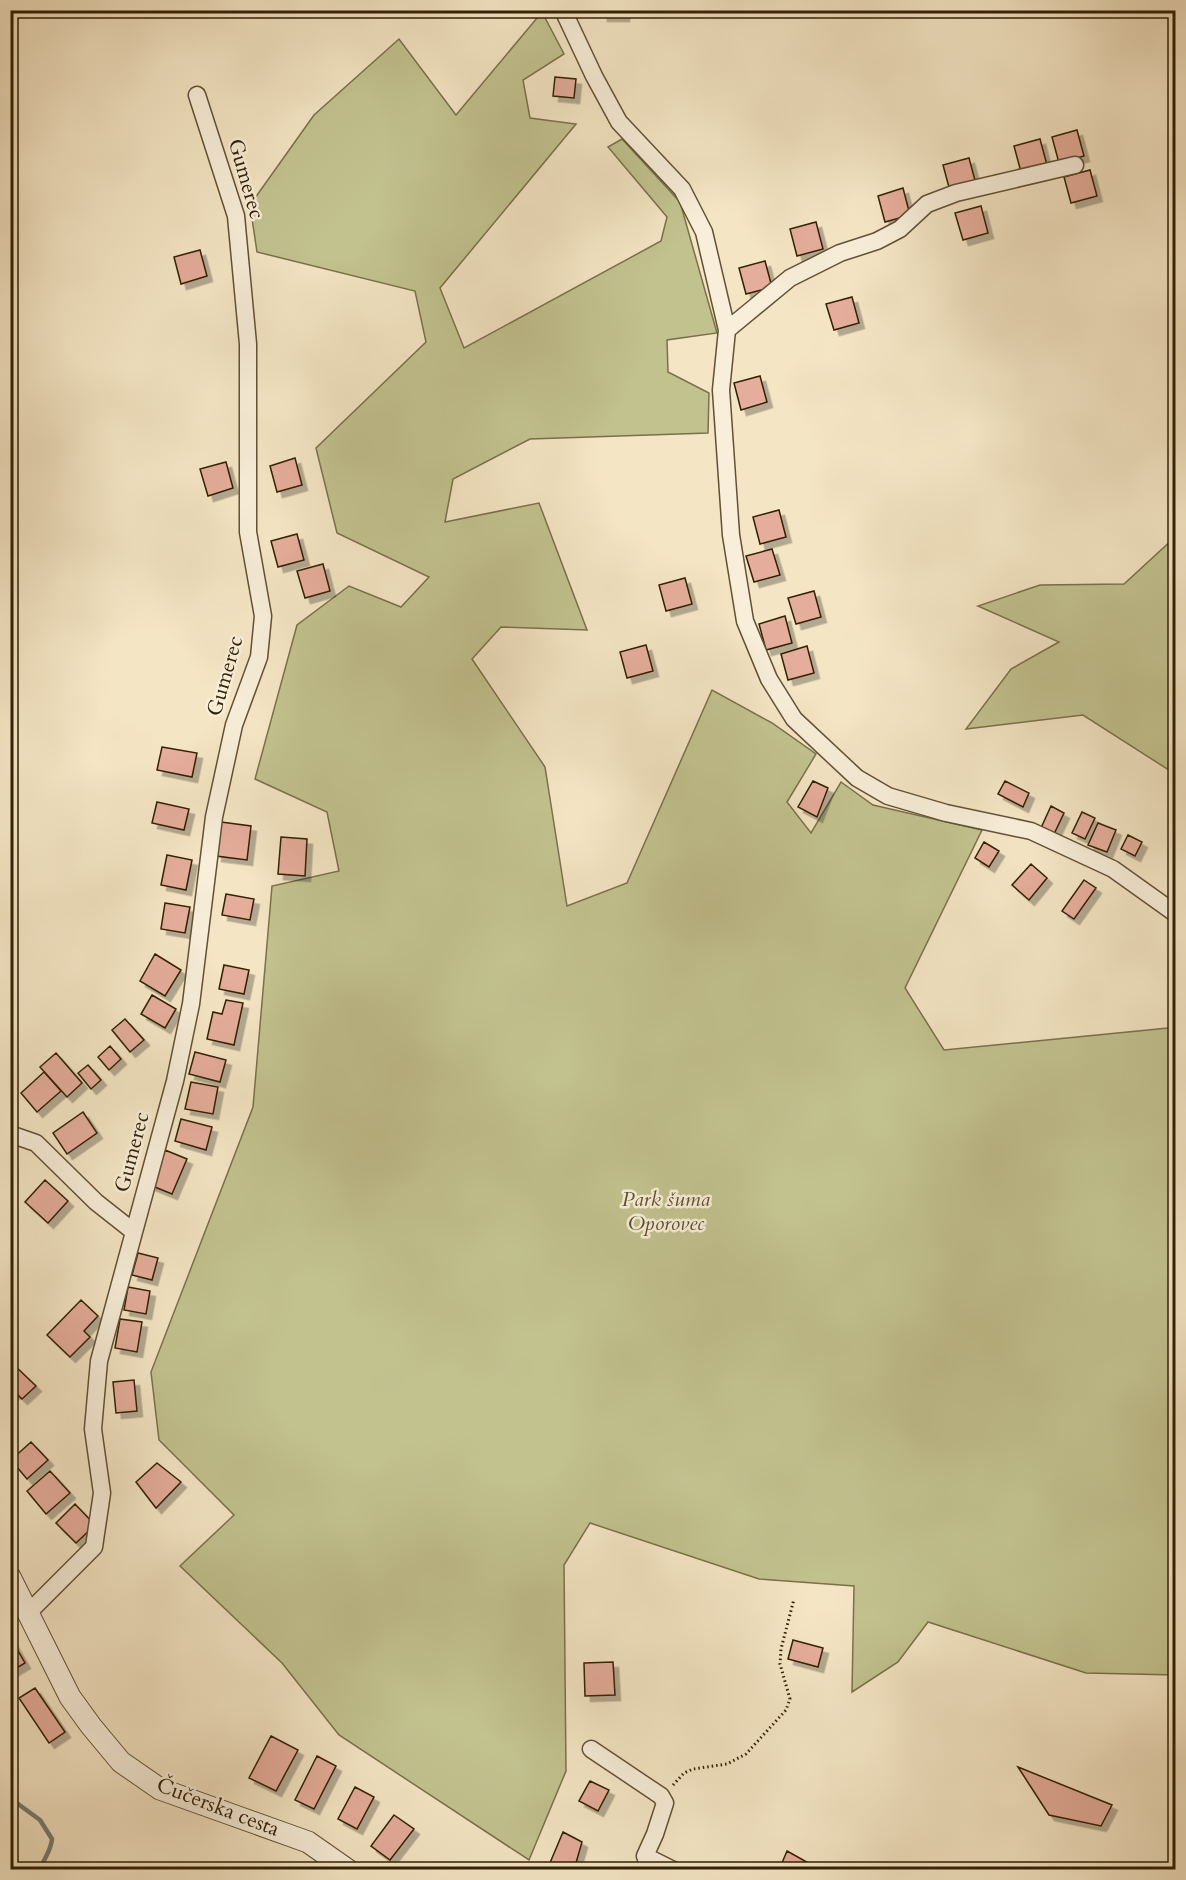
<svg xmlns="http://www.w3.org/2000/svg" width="1186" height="1880" font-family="Cardo,serif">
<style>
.green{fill:#c2c28f;stroke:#7a714a;stroke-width:1.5}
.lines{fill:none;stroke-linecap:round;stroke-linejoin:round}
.stream{stroke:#757e74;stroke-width:4.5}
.building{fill:#e5ad9b;stroke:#322004;stroke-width:1.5;filter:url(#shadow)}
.service-casing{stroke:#625134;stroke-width:10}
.minor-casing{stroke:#625134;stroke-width:19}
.tertiary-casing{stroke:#625134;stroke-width:23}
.path{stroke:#322004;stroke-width:3;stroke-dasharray:1.5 3;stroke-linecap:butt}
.service{stroke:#f8eed9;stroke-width:8}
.minor{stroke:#f8eed9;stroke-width:16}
.tertiary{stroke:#f8eed9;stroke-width:21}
.labels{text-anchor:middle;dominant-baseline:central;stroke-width:5;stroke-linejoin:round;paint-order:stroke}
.street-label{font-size:21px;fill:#322004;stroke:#f8eed9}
.park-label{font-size:21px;font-style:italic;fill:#5d512e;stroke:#f8eed9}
</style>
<defs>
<filter id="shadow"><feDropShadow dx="5.5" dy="5.5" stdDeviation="0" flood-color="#0004"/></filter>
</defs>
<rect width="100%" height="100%" fill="#f4e5c4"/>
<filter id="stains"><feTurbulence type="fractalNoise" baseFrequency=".00333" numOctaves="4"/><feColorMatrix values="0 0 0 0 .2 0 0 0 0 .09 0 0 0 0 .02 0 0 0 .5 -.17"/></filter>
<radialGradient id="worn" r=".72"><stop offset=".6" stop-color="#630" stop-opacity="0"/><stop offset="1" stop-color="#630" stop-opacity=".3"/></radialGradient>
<path class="green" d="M542,12L564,54L523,80L530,118L576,124L440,288L464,348L661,241L667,217L608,147L622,139L680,202L717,333L667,340L668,372L709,393L708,433L530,439L453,479L445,522L539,503L587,630L501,627L472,659L545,767L567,906L627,883L712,690L772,723L816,754L787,802L811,833L841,782L873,805L982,830L905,988L944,1050L1168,1028L1175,1025V1675L1086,1673L928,1622L898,1662L852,1692L854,1586L759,1579L590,1523L564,1565L566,1771L529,1860L339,1735L282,1663L180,1566L234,1515L159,1440L151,1372L253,1107L272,886L339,871L327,812L255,779L297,625L349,586L401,607L429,577L337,533L316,448L426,342L415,291L257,252L250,205L314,115L399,39L456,115Z
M1174,538H1176L1175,774L1083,715L966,729L1011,669L1059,642L978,606L1040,585L1124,584Z"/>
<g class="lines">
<path class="stream" d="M10,1798L40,1820L52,1839C51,1851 44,1858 40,1870"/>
</g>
<path class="building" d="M602,10H624V16H602Z
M555,77L576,79L574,98L553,96Z
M1077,130L1084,156L1059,163L1052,137Z
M1040,139L1047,165L1021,172L1014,146Z
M969,158L976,184L950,191L943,165Z
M1090,170L1097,196L1071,203L1064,177Z
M903,188L910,215L885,222L878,196Z
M981,206L988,233L963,240L955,213Z
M816,222L823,249L797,256L790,229Z
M200,250L207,276L181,284L174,257Z
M765,261L772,287L746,294L739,268Z
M852,297L859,323L834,330L826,304Z
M760,376L767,402L741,410L734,383Z
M295,458L302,485L277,492L270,466Z
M226,462L233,488L208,496L200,469Z
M779,510L786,537L760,544L753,517Z
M297,534L304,560L278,567L271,541Z
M772,549L780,575L754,582L746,556Z
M323,564L330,591L305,598L297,571Z
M685,578L692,604L666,611L659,585Z
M814,591L821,617L796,624L788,598Z
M785,616L792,643L766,650L759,624Z
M646,645L653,671L627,678L620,652Z
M807,646L814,673L788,680L781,654Z
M162,747L197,753L192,777L157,770Z
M813,781L828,788L817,817L798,807Z
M1005,781L1029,793L1023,807L998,794Z
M157,802L189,809L184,830L152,823Z
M1051,806L1064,813L1054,834L1041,828Z
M1082,812L1095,818L1085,839L1072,833Z
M221,822L251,826L247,860L216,856Z
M1098,823L1116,830L1107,852L1088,845Z
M1128,835L1142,842L1135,856L1121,849Z
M281,837L307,839L305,876L278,874Z
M984,842L999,851L989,867L975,858Z
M167,855L192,860L186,890L161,885Z
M1031,864L1047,878L1029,900L1012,885Z
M1084,880L1096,888L1074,919L1062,911Z
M226,894L254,899L250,920L222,915Z
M165,903L190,907L185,933L161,929Z
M155,954L181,970L165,996L140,981Z
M224,965L249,970L244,994L219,989Z
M152,995L176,1009L165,1028L141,1014Z
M226,1000L243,1003L234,1045L207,1039L213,1012L222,1014Z
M125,1019L144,1040L130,1052L112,1030Z
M110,1046L121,1059L109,1070L98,1057Z
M195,1052L226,1060L220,1082L189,1074Z
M56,1053L82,1083L67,1097L40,1067Z
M88,1065L101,1080L91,1089L78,1073Z
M44,1072L61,1091L37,1112L21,1093Z
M191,1082L218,1087L213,1114L185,1109Z
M83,1112L97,1133L67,1154L53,1133Z
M181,1119L212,1127L206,1150L175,1141Z
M165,1150L187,1159L172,1194L150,1185Z
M45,1180L68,1201L48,1223L25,1202Z
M138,1253L158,1258L152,1280L132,1275Z
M128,1287L150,1291L146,1314L124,1310Z
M81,1300L98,1316L84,1331L90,1337L70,1357L47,1335Z
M120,1319L142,1322L137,1352L115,1348Z
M14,1365L36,1386L22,1399L15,1392L10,1397V1368Z
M134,1380L137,1411L116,1413L113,1382Z
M31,1442L48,1460L27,1479L11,1460Z
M157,1463L181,1482L156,1508L136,1482Z
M50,1471L70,1493L46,1514L27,1491Z
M75,1504L95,1525L76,1543L56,1523Z
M10,1637L25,1663L10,1672Z
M793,1640L823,1648L818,1667L788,1659Z
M613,1662L615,1695L585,1696L584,1663Z
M35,1688L65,1732L49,1743L19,1698Z
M271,1736L298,1750L276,1791L249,1778Z
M317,1756L336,1766L314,1809L295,1800Z
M1018,1767L1112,1805L1101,1826L1049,1815Z
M590,1781L609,1790L598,1811L579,1801Z
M355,1787L374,1797L357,1829L338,1819Z
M394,1815L414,1829L390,1860L371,1846Z
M563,1832L582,1842L574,1870H547Z
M787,1851L814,1866L812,1870H779Z"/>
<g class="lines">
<defs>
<path id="service" d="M638,1870L645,1856"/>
<path id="minor" d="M563,10L594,76L619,122L682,189L704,232L727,330L721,390L731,535L745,621L769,679L794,719L857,778L888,796L946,813L1031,831L1113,869L1176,914
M727,330L790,278L840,253L877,241L900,229L927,204L956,193L1075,165
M10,1134L36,1143L96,1202L134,1232
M28,1613L94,1547L102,1493L93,1429L99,1361L175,1081L191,1004L214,817L234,725L259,657L263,616L248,532V344L236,216L197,95
M591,1749L661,1796L665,1803L655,1834L645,1856L673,1870"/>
<path id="tertiary" d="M10,1577L70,1697L91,1726L121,1762L160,1789L308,1842L348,1870"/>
</defs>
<use href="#service" class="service-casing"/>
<use href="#minor" class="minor-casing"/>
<use href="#tertiary" class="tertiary-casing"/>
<path class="path" d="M673,1785L684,1773L693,1769L727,1764L746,1754L786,1710L790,1699L780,1664L781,1649L794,1599"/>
<use href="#service" class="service"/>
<use href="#minor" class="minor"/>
<use href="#tertiary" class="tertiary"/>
</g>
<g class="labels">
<g class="street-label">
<text transform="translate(246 179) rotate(74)">Gumerec</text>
<text transform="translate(225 676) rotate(-74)">Gumerec</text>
<text transform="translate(132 1152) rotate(-75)">Gumerec</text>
<text transform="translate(218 1807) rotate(21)">Čučerska cesta</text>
</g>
<g class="park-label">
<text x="666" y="1199">Park šuma<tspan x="666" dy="24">Oporovec</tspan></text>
</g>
</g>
<rect width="1186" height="1880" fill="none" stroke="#f4e5c4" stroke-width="36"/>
<rect x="12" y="12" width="1162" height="1856" fill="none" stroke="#322004" stroke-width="3"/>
<rect x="18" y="18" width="1150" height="1844" fill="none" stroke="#322004" stroke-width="1.5"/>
<rect width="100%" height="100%" filter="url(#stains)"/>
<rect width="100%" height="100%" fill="url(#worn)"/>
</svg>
